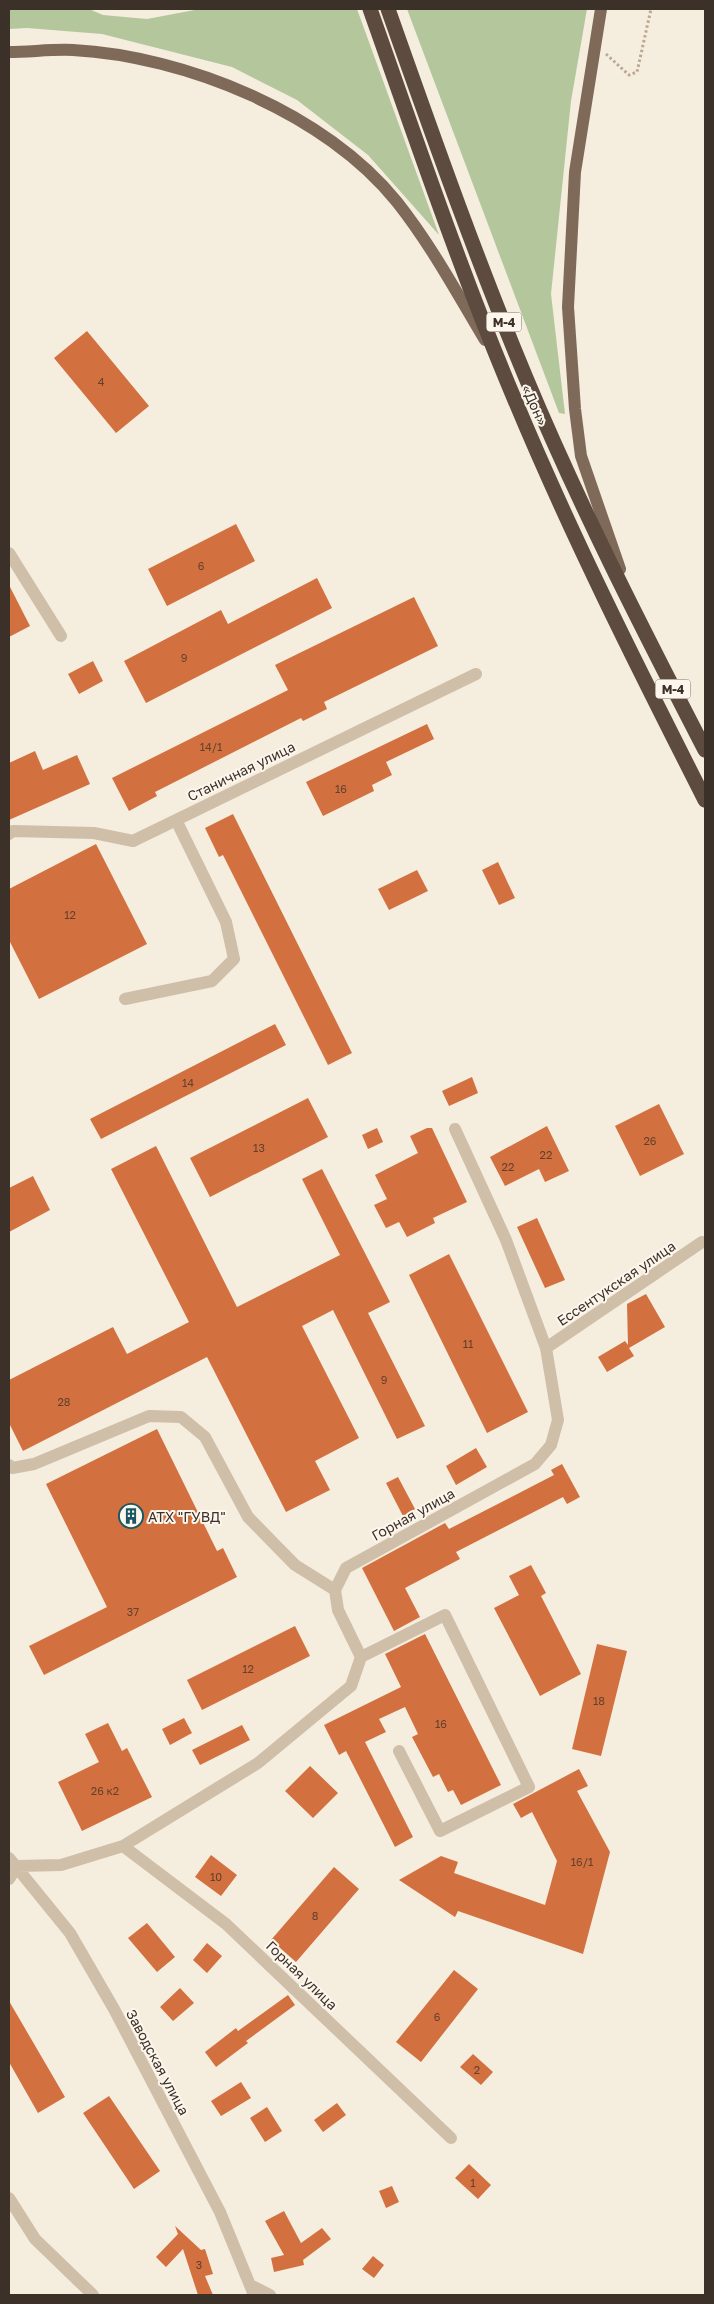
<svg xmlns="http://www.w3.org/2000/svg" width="714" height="2304" font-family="'Golos Text',sans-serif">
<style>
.green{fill:#b4c79c}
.building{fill:#d3703f}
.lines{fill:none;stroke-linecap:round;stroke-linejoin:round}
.path{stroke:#bca892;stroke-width:3;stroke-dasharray:2.5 2.5;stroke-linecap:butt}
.minor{stroke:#cfbea8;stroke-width:12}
.major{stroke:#7f6959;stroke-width:12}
.highway{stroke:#5e4b3f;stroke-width:15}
.labels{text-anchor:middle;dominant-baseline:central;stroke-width:4;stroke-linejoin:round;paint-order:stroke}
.number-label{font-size:11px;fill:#62412e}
.shield{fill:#fcf6ec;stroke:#766c64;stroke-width:1}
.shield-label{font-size:12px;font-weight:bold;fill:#3c3129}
.street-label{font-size:14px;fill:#3c3129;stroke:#fcf6ec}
.poi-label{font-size:14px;fill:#3c3129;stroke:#fcf6ec;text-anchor:start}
</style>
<rect width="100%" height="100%" fill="#f5edde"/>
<path class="green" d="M9,9H89L103,15L147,19L200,9H357L439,235L368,155L297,100L232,67L102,34L27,28L9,29Z
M407,9H587L571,101L551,294L565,414L559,413Z"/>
<path class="building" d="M87,331L149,406L116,433L54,358Z
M236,524L255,561L167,606L148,569Z
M317,578L332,608L146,703L124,661L221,610L228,624Z
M9,585L30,626L9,637Z
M414,597L438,646L324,702L327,709L303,721L301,718L155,792L157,796L129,811L112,778L288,690L275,665Z
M93,661L103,681L79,694L68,674Z
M427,724L434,739L386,762L392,775L372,785L374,791L323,816L306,782Z
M35,751L43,770L77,755L90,784L9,820V763Z
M233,814L352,1053L328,1065L223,855L219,857L205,828Z
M96,844L147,944L39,999L9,940V889Z
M498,862L515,898L499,905L482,870Z
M417,870L428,891L389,910L378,889Z
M275,1024L286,1045L101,1139L90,1119Z
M472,1077L478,1093L449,1106L442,1091Z
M308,1098L328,1137L210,1197L190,1158Z
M659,1104L684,1154L640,1176L615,1126Z
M547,1126L569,1171L545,1182L539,1169L505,1186L490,1157Z
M377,1128L383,1142L368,1149L362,1135Z
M427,1128H432L467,1202L433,1218L435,1223L407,1237L399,1222L386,1228L374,1205L387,1199L375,1175L418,1153L410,1136Z
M156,1146L237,1307L340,1255L302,1179L322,1169L390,1302L368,1313L425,1426L397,1439L333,1310L302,1326L359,1438L315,1461L330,1490L286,1512L207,1357L23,1451L9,1423V1380L113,1327L127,1354L189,1322L111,1169Z
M33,1176L50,1210L9,1232V1188Z
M537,1218L565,1280L545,1288L517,1227Z
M449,1254L528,1412L487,1433L409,1275Z
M646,1294L665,1327L629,1348L634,1356L607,1372L598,1357L625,1341L628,1345L627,1304Z
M157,1429L217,1551L223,1548L237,1577L44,1675L29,1646L107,1607L46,1484Z
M476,1448L487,1467L456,1485L446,1466Z
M562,1464L580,1497L567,1504L563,1497L456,1552L460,1559L405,1588L420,1617L394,1631L362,1568L445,1523L449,1529L554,1475L551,1470Z
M398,1477L415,1509L403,1516L386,1483Z
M531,1565L546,1593L541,1596L581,1674L540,1696L494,1608L519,1595L509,1576Z
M295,1626L310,1656L202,1710L187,1680Z
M425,1634L501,1785L461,1805L453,1790L448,1792L439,1774L433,1777L412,1737L418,1734L405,1707L379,1719L386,1732L365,1742L413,1837L395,1847L346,1751L339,1755L324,1725L401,1687L385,1654Z
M597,1644L627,1651L601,1756L572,1749Z
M184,1718L192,1733L170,1745L162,1729Z
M108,1723L122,1751L127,1748L152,1797L82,1831L58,1782L99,1762L85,1734Z
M242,1725L250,1740L200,1765L192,1750Z
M310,1766L338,1793L313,1818L285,1791Z
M579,1769L588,1786L577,1791L610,1852L583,1954L458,1911L455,1917L399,1880L441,1856L458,1862L454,1873L545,1905L557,1861L532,1812L521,1818L513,1804Z
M211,1855L237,1875L221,1896L195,1877Z
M334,1867L359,1889L296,1962L271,1940Z
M147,1923L175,1957L157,1972L128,1938Z
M207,1943L222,1956L207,1973L193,1960Z
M454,1970L478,1989L421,2062L396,2042Z
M180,1988L194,2003L173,2021L160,2007Z
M288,1995L295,2005L246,2041L248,2043L216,2067L205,2052L236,2028L238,2031Z
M9,2001L65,2097L38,2113L9,2062Z
M473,2054L493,2072L481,2085L460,2067Z
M241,2082L251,2098L221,2116L211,2101Z
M109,2096L160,2171L134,2189L83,2113Z
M337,2103L346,2115L323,2132L314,2120Z
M267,2107L282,2131L265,2142L250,2118Z
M469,2164L491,2185L478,2199L455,2178Z
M392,2186L399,2202L386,2208L379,2191Z
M284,2211L301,2243L322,2228L331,2239L303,2260L304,2265L274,2272L271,2258L284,2255L265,2221Z
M175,2226L201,2250L205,2249L213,2274L205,2276L213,2295H198L183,2249L166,2267L156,2257L178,2234Z
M373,2256L384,2265L374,2278L362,2269Z"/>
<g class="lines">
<path class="path" d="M606,54L629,75L637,72L651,9"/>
<path class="minor" d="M9,553L61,636
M9,834L13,831L94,833L133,841L476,674
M125,999L212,981L234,959L226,922L176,820
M546,1348L702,1242
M9,1465L12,1468L34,1464L149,1416L181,1417L205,1437L248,1517L295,1565L335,1590
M361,1657L445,1615L529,1787L440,1831L399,1751
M123,1846L226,1924L451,2138
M9,1858L70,1933L114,2009L220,2212L254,2295
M9,1879L17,1866L61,1865L123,1846L258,1763L351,1686L361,1657L338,1610L335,1590L346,1568L535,1464L551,1445L558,1420L546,1348L506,1240L455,1129
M9,2198L35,2239L93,2295
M250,2285L270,2295"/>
<path class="major" d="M601,9L575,172L568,307L575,409L581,456L620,569
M9,52C30,52 52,49 73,50C185,56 326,113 397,202C431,245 457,293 485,340"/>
<path class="highway" d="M370,9C416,139 460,270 514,398C571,535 638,668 705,800
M388,9C432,133 475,256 526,378C579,505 642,628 705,750"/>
</g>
<defs>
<symbol id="building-ring" viewBox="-11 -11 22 22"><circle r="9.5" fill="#fcf6ec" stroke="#195763" stroke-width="1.5"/><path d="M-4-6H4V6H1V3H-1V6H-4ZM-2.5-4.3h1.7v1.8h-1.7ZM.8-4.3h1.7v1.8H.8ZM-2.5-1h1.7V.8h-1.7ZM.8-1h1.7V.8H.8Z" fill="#195763"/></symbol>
</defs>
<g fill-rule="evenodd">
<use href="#building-ring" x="117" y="1502" width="28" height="28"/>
</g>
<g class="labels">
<g class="number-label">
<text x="101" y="381">4</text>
<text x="201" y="565">6</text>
<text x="184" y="657">9</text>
<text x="211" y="746">14/1</text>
<text x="341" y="788">16</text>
<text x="70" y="914">12</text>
<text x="188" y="1082">14</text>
<text x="650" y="1140">26</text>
<text x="259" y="1147">13</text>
<text x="546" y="1154">22</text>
<text x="508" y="1166">22</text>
<text x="468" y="1343">11</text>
<text x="384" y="1379">9</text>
<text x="64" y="1401">28</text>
<text x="133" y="1611">37</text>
<text x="248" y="1668">12</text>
<text x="599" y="1700">18</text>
<text x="441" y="1723">16</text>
<text x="105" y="1790">26 к2</text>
<text x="582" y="1861">16/1</text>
<text x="216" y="1876">10</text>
<text x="315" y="1915">8</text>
<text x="437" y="2016">6</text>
<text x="477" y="2069">2</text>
<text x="473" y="2182">1</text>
<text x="199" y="2264">3</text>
</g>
<g class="shield">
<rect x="486.5" y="312.5" width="35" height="19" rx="4"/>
<rect x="655.5" y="679.5" width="35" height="19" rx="4"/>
</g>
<g class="shield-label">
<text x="504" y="322">М-4</text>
<text x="673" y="689">М-4</text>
</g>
<g class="street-label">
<text transform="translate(535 405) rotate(66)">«Дон»</text>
<text transform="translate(241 771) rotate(-26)">Станичная улица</text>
<text transform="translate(616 1283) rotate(-34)">Ессентукская улица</text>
<text transform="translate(413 1514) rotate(-29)">Горная улица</text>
<text transform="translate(302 1975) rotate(44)">Горная улица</text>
<text transform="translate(158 2062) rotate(62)">Заводская улица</text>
</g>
<g class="poi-label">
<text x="148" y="1516">АТХ "ГУВД"</text>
</g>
</g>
<rect width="714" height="2304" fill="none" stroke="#3c3129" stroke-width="20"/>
</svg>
